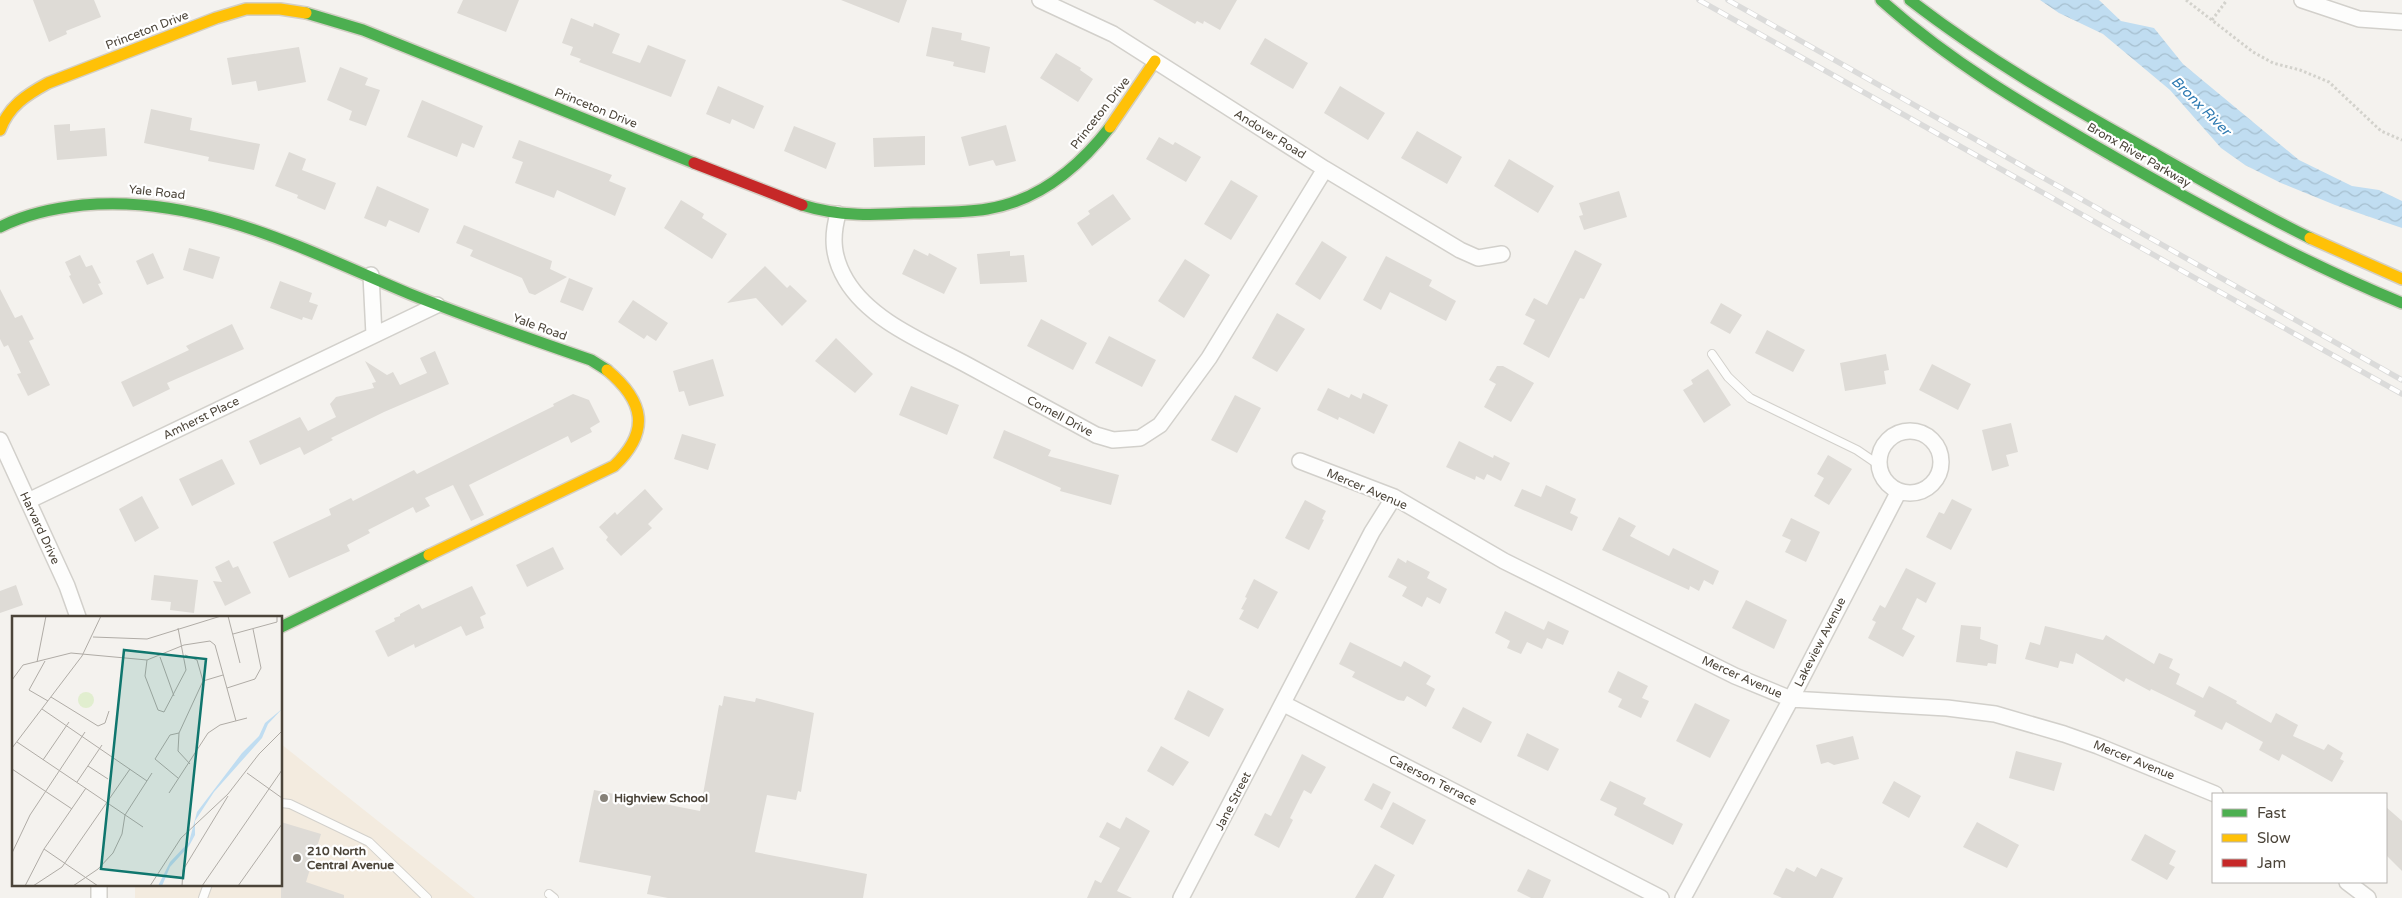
<svg xmlns="http://www.w3.org/2000/svg" width="2402" height="898" font-family="'Varela Round',sans-serif">
<style>
.commercial{fill:#f3ebdf}
.water{fill:url(#water-waves)}
.building{fill:#dedbd6}
.lines{fill:none;stroke-linecap:round;stroke-linejoin:round}
.lane-casing{stroke:#d2d0cb;stroke-width:10}
.street-casing{stroke:#d2d0cb;stroke-width:18}
.fast-casing{stroke:#d3cfc5;stroke-width:14}
.slow-casing{stroke:#d3cfc5;stroke-width:14}
.jam-casing{stroke:#d3cfc5;stroke-width:14}
.path{stroke:#d3d2cc;stroke-width:3;stroke-dasharray:2.5 2.5;stroke-linecap:butt}
.lane{stroke:#fdfdfc;stroke-width:8}
.street{stroke:#fdfdfc;stroke-width:15}
.fast{stroke:#4caf50;stroke-width:11}
.slow{stroke:#ffc107;stroke-width:11}
.jam{stroke:#c62828;stroke-width:11}
.rail-casing{stroke:#dbdbda;stroke-width:5.5}
.rail{stroke:#fff;stroke-width:4;stroke-dasharray:11;stroke-linecap:butt}
.poi-dot{fill:#868178;stroke:#fff;stroke-width:2}
.labels{text-anchor:middle;dominant-baseline:central;stroke-width:4.5;stroke-linejoin:round;paint-order:stroke}
.street-label{font-size:12px;fill:#4b4439;stroke:#fff}
.poi-label{font-size:12px;font-weight:bold;fill:#4b4439;stroke:#fff;text-anchor:start}
.water-label{font-size:14px;font-style:italic;fill:#2e7ab2;stroke:#fff}
.inset-road{fill:none;stroke:#b0aca6;stroke-width:1}
.view{fill:#0f766e;fill-opacity:0.15;stroke:#0f766e;stroke-width:2.5}
.inset-edge{fill:none;stroke:#4b4439;stroke-width:2.5}
</style>
<defs>
<pattern id="water-waves" width="16" height="10" patternUnits="userSpaceOnUse" patternTransform="scale(1.25)"><rect width="16" height="10" fill="#c0ddf1"/><path d="M0 5q4-4 8 0t8 0" fill="none" stroke="#a6bfcf"/></pattern>
</defs>
<rect width="100%" height="100%" fill="#f4f2ee"/>
<path class="commercial" d="M281,744L475,898H135V884H281Z"/>
<path class="water" d="M2040,0H2099L2121,21L2154,28L2183,64L2299,160L2352,186L2379,190L2402,201V228L2335,205L2281,183L2245,165L2221,148L2170,90L2103,34L2059,13Z"/>
<path class="building" d="M33,0H94L101,17L66,31L67,34L49,42Z
M463,0H519L506,32L457,13Z
M841,0H907L899,23Z
M1153,0H1237L1220,30L1204,21L1203,24L1197,21L1195,24Z
M571,18L593,27L594,23L620,34L612,53L640,63L648,45L686,60L671,97L579,62L581,59L570,55L573,47L562,43Z
M932,27L962,33L961,40L990,47L985,73L953,66L954,62L926,56Z
M1265,38L1308,63L1293,89L1250,64Z
M299,47L306,82L258,91L256,81L232,85L227,58Z
M1056,53L1081,68L1080,70L1093,79L1078,102L1040,78Z
M340,67L368,78L365,85L380,90L366,126L349,120L352,111L327,100Z
M718,86L764,106L754,129L732,119L730,124L706,114Z
M1340,86L1385,113L1368,140L1324,113Z
M422,100L483,126L474,148L462,143L457,157L407,137Z
M151,109L192,118L190,130L260,144L254,170L208,161L209,157L144,143Z
M70,124V131L105,128L107,156L57,160L54,125Z
M1006,125L1016,161L996,166L993,160L969,166L961,137Z
M794,126L836,143L826,169L784,151Z
M1417,131L1462,157L1447,184L1401,158Z
M925,136V165L874,167L873,138Z
M1159,137L1173,145L1175,142L1201,157L1186,182L1146,159Z
M519,140L612,175L609,181L626,188L615,216L557,190L554,198L515,183L523,162L512,158Z
M289,152L306,159L302,170L336,183L325,210L297,198L298,195L275,186Z
M1509,159L1554,186L1538,213L1494,186Z
M1231,180L1258,196L1231,240L1204,224Z
M377,186L429,209L419,233L389,220L386,227L364,218Z
M1619,191L1627,217L1584,230L1579,216L1583,215L1579,203Z
M1113,194L1131,219L1092,246L1077,223L1090,214L1088,211Z
M681,200L704,214L702,218L727,234L712,259L664,228Z
M464,225L552,261L550,269L567,277L535,295L529,293L522,278L470,256L473,250L456,243Z
M1322,241L1347,257L1320,300L1295,284Z
M189,248L220,257L213,279L183,270Z
M914,249L928,256L929,253L957,268L944,294L902,274Z
M1575,250L1602,264L1584,299L1580,298L1549,358L1523,344L1535,320L1525,315L1534,298L1547,305Z
M1010,251V256L1024,255L1027,282L980,284L977,254Z
M153,253L164,278L147,285L136,261Z
M80,255L86,267L92,265L101,283L98,284L103,294L83,304L69,276L71,275L65,262Z
M1386,256L1432,280L1429,286L1456,301L1446,321L1390,292L1381,310L1363,300Z
M1185,259L1210,275L1184,318L1158,301Z
M765,266L787,288L790,285L807,301L782,326L756,298L727,303Z
M569,278L593,288L583,311L560,302Z
M280,281L312,293L309,302L318,305L312,320L303,317L302,320L270,308Z
M0,289L15,318L22,315L34,339L29,341L50,385L28,396L17,374L21,373L8,345L4,347L0,339Z
M633,300L668,323L656,341L647,335L644,339L618,322Z
M1721,303L1742,315L1730,334L1710,323Z
M1277,313L1305,329L1277,372L1252,358Z
M1041,319L1087,343L1073,370L1027,346Z
M232,324L244,349L167,383L170,389L133,407L121,382L189,350L186,346Z
M1767,330L1805,350L1793,372L1755,353Z
M1109,336L1156,360L1142,387L1095,363Z
M836,338L873,374L855,393L815,361Z
M435,351L449,384L384,412L331,438L333,440L304,455L300,447L260,465L249,441L300,417L308,431L336,417L330,404L336,397L374,388L372,383L376,382L365,361L387,375L393,372L400,385L427,373L420,358Z
M1886,354L1889,370L1884,371L1886,384L1845,391L1840,363Z
M713,359L724,396L689,406L684,391L679,392L673,371Z
M1932,364L1971,384L1958,410L1919,390Z
M1497,366H1503L1534,383L1511,422L1484,407L1496,384L1489,380Z
M1708,369L1731,405L1704,423L1683,390L1693,384L1691,380Z
M911,386L959,405L947,435L899,415Z
M1328,388L1349,398L1351,394L1361,399L1363,393L1388,405L1374,434L1339,417L1338,420L1317,410Z
M573,394L589,400L600,422L590,428L592,432L571,443L568,436L469,485L484,515L471,521L453,485L425,498L430,506L416,513L413,507L368,530L370,533L347,545L350,551L289,578L273,542L331,515L329,509L351,498L353,501L414,470L417,474L554,406L553,404Z
M1235,395L1261,408L1237,453L1211,440Z
M2011,423L2018,452L2006,455L2009,466L1992,471L1982,430Z
M1004,430L1051,450L1048,456L1119,475L1111,505L1060,491L1061,488L993,458Z
M682,434L716,444L708,470L674,459Z
M1459,441L1493,458L1494,455L1510,463L1501,481L1487,474L1484,480L1476,476L1475,480L1446,467Z
M1828,455L1852,469L1829,505L1814,496L1824,478L1817,474Z
M222,459L235,484L192,506L179,479Z
M1546,485L1576,499L1570,513L1578,517L1572,531L1514,506L1522,489L1541,497Z
M645,489L663,509L648,524L652,528L621,556L606,540L608,537L599,527L615,512L617,515Z
M142,496L159,528L135,542L119,509Z
M1952,499L1972,509L1951,550L1926,537L1939,512L1944,514Z
M1305,500L1326,511L1322,519L1324,520L1309,550L1285,538Z
M1619,517L1636,526L1630,536L1669,556L1673,548L1719,571L1713,585L1704,580L1699,591L1690,586L1689,590L1602,550Z
M1791,518L1820,532L1806,562L1785,552L1791,540L1782,536Z
M553,547L564,569L527,587L516,565Z
M1398,558L1406,563L1407,560L1430,572L1427,578L1447,589L1440,604L1427,597L1422,607L1402,596L1407,587L1388,577Z
M229,560L233,568L238,566L251,593L225,606L213,581L222,582L215,567Z
M1906,568L1936,583L1926,603L1917,598L1902,629L1915,636L1903,657L1868,638L1876,622L1872,620L1880,605L1885,608Z
M154,575L198,580L194,613L170,610L171,602L151,600Z
M1254,579L1278,592L1258,629L1239,619L1244,610L1241,609L1247,598L1245,597Z
M16,585L23,605L0,613V591Z
M472,586L486,614L480,617L484,628L466,636L461,626L415,648L414,644L388,657L375,631L395,621L394,618L400,616V614L419,604L422,609Z
M1746,600L1787,620L1774,649L1732,628Z
M1505,611L1544,630L1548,621L1569,631L1563,645L1547,638L1542,649L1527,642L1521,654L1507,648L1510,641L1495,633Z
M1961,625L1981,627L1980,639L1998,645L1996,664L1988,663L1987,666L1956,662Z
M2045,626L2103,640L2106,635L2154,664L2159,653L2173,659L2169,668L2180,674L2176,684L2203,698L2209,686L2237,701L2236,703L2271,723L2276,713L2298,725L2293,736L2324,750L2328,744L2343,753L2340,759L2344,761L2332,782L2282,754L2279,761L2259,750L2263,742L2226,722L2222,730L2194,716L2196,711L2151,689L2150,691L2126,678L2124,682L2076,653L2073,664L2060,661L2058,668L2025,659L2030,642L2040,645Z
M1350,642L1401,667L1404,661L1431,676L1426,684L1435,689L1426,707L1407,696L1404,701L1398,700L1352,677L1355,672L1339,664Z
M1618,671L1648,686L1642,698L1649,701L1641,718L1618,707L1622,699L1608,692Z
M1188,690L1224,709L1209,737L1174,719Z
M724,696L755,702L756,698L814,713L801,792L798,791L796,800L767,795L755,852L867,874L863,898H668L647,894L651,876L579,862L594,790L700,811L719,705L722,706Z
M1695,703L1730,720L1710,758L1676,741Z
M1463,707L1492,722L1481,743L1452,728Z
M1527,733L1559,749L1548,771L1517,756Z
M1853,736L1859,759L1834,765L1828,762L1821,764L1816,745Z
M1161,746L1189,762L1173,786L1147,771Z
M2016,751L2062,763L2054,791L2009,778Z
M1302,754L1326,767L1311,794L1304,790L1290,818L1293,820L1279,848L1254,835L1265,813L1271,816Z
M1610,781L1646,798L1643,804L1683,824L1673,845L1614,815L1617,808L1600,800Z
M1894,781L1921,796L1909,818L1882,803Z
M1373,783L1391,792L1382,810L1364,800Z
M1393,802L1426,820L1413,845L1380,827Z
M2386,807L2402,821V871L2386,855Z
M1126,817L1150,831L1117,891L1132,898H1087L1095,880L1101,883L1120,848L1099,837L1107,822L1120,829Z
M281,822L321,834L306,882L344,895V898H281Z
M1977,822L2019,845L2007,868L1963,847Z
M2145,834L2176,851L2169,864L2175,867L2167,880L2131,860Z
M1375,864L1395,875L1383,898H1355Z
M1797,867L1816,877L1821,868L1843,878L1833,898H1782L1773,894L1786,868L1794,872Z
M1528,869L1551,880L1543,898H1531L1517,891Z"/>
<g class="lines">
<defs>
<path id="lane" d="M1712,354L1728,377L1750,398L1857,450L1879,465
M281,803L290,804L369,842L427,898
M549,894L554,898
M203,898L208,884"/>
<path id="street" d="M1040,0L1113,34L1325,169L1460,250L1478,258L1502,254
M2302,0L2359,19L2402,22
M838,214C831,238 833,258 846,280C871,322 927,343 969,366C1011,389 1054,412 1096,435L1113,440L1140,438L1160,425L1209,358L1325,169
M371,275L374,335
M1879 462a31 31 0 1 1 62 0a31 31 0 1 1-62 0Z
M0,440L67,586L78,617
M1300,461L1394,497L1504,561L1735,676L1791,699L1947,708L1995,714L2064,734L2098,746L2215,794
M28,501L437,305
M1284,704L1661,898
M2347,882L2368,898
M99,884V898
M1181,898L1372,532L1394,497
M1683,898L1791,699L1899,491"/>
<path id="fast" d="M1881,0C1952,64 2033,110 2116,158C2209,211 2303,262 2402,303
M1910,0C1985,58 2067,105 2150,151C2203,181 2255,211 2310,238
M306,13L363,30L694,163
M802,205C840,217 876,215 915,213C939,212 963,213 987,209C1038,201 1079,167 1110,127
M0,227C26,214 54,208 83,205C201,194 305,250 410,294C470,318 530,339 591,360L607,370
M281,627L429,555"/>
<path id="slow" d="M1110,127L1155,61
M0,130C9,106 26,95 48,83L216,18L246,9H280L306,13
M2310,238L2402,279
M429,555L614,466C651,431 644,401 607,370"/>
<path id="jam" d="M694,163L802,205"/>
</defs>
<use href="#lane" class="lane-casing"/>
<use href="#street" class="street-casing"/>
<use href="#fast" class="fast-casing"/>
<use href="#slow" class="slow-casing"/>
<use href="#jam" class="jam-casing"/>
<path class="path" d="M2186,0L2253,52L2273,63L2300,70L2329,82L2381,131L2402,140
M2212,20L2227,0"/>
<use href="#lane" class="lane"/>
<use href="#street" class="street"/>
<use href="#fast" class="fast"/>
<use href="#slow" class="slow"/>
<use href="#jam" class="jam"/>
<defs>
<path id="rail" d="M1699,0L2402,394
M1728,0L2402,380"/>
</defs>
<use href="#rail" class="rail-casing"/>
<use href="#rail" class="rail"/>
</g>
<g class="poi-dot">
<circle cx="604" cy="798" r="5"/>
<circle cx="297" cy="858" r="5"/>
</g>
<g class="labels">
<g class="street-label">
<text transform="translate(147 30) rotate(-21)">Princeton Drive</text>
<text transform="translate(596 108) rotate(22)">Princeton Drive</text>
<text transform="translate(1100 113) rotate(-52)">Princeton Drive</text>
<text transform="translate(1270 134) rotate(32)">Andover Road</text>
<text transform="translate(2139 155) rotate(30)">Bronx River Parkway</text>
<text transform="translate(157 192) rotate(6)">Yale Road</text>
<text transform="translate(540 327) rotate(20)">Yale Road</text>
<text transform="translate(1060 416) rotate(28)">Cornell Drive</text>
<text transform="translate(201 418) rotate(-26)">Amherst Place</text>
<text transform="translate(1367 489) rotate(23)">Mercer Avenue</text>
<text transform="translate(40 528) rotate(65)">Harvard Drive</text>
<text transform="translate(1820 642) rotate(-63)">Lakeview Avenue</text>
<text transform="translate(1742 677) rotate(24)">Mercer Avenue</text>
<text transform="translate(2134 760) rotate(22)">Mercer Avenue</text>
<text transform="translate(1433 780) rotate(27)">Caterson Terrace</text>
<text transform="translate(1233 801) rotate(-63)">Jane Street</text>
</g>
<g class="poi-label">
<text x="614" y="798">Highview School</text>
<text x="307" y="851">210 North<tspan x="307" dy="14">Central Avenue</tspan></text>
</g>
<g class="water-label">
<text transform="translate(2201 106) rotate(45)">Bronx River</text>
</g>
</g>
<g transform="translate(12 616)">
<rect width="270" height="270" fill="#f4f2ee"/>
<path d="M66 84a8 8 0 1 1 16 0a8 8 0 1 1-16 0Z" fill="#e1eecf"/>
<path d="M270,93L256,108L250,122L202,176L183,205V219L177,230L158,251L150,270H146L158,246L177,226L185,196L230,137L247,120L253,107Z" fill="#c0ddf1"/>
<path class="inset-road" d="M115,0H133M216,0L228,47M221,18L265,6V0M81,21L135,23L209,0M173,39L185,44L191,65L167,117L166,135L178,148M148,41L162,80M135,44L133,60L146,94L152,96L174,54L166,12M33,45L17,74L36,85M25,46L34,0M0,64L11,49L59,37L135,44L172,29L198,25L203,29L224,105M191,65L211,59M215,72L243,63L249,52L241,13M39,81L86,110L93,107L97,95M30,93L135,165M5,126L131,211M0,132L70,40L89,0M31,144L57,106M76,150L96,163M0,153L60,193M235,157L270,182M166,162L143,143L158,119L167,117M65,166L90,129M157,177L196,117L208,109L235,102M32,233L86,270M0,237L18,199L73,116M13,270L32,233L74,172M21,270L50,251L118,153M61,270L86,253L101,237L110,218L113,199L140,157M138,270L169,222L216,178L247,138L270,115M170,270L171,254L216,180M190,270L270,154M226,270L270,208"/>
<path class="view" d="M112,34L194,43L171,262L89,253Z"/>
<rect width="270" height="270" class="inset-edge"/>
</g>
<rect x="2212" y="793" width="175" height="90" fill="#ffffff" stroke="#b7b4b0"/>
<rect x="2222" y="809" width="25" height="8" fill="#4caf50" stroke="#b7b4b0"/>
<text x="2257" y="818" font-size="15" fill="#4b4439">Fast</text>
<rect x="2222" y="834" width="25" height="8" fill="#ffc107" stroke="#b7b4b0"/>
<text x="2257" y="843" font-size="15" fill="#4b4439">Slow</text>
<rect x="2222" y="859" width="25" height="8" fill="#c62828" stroke="#b7b4b0"/>
<text x="2257" y="868" font-size="15" fill="#4b4439">Jam</text>
</svg>
